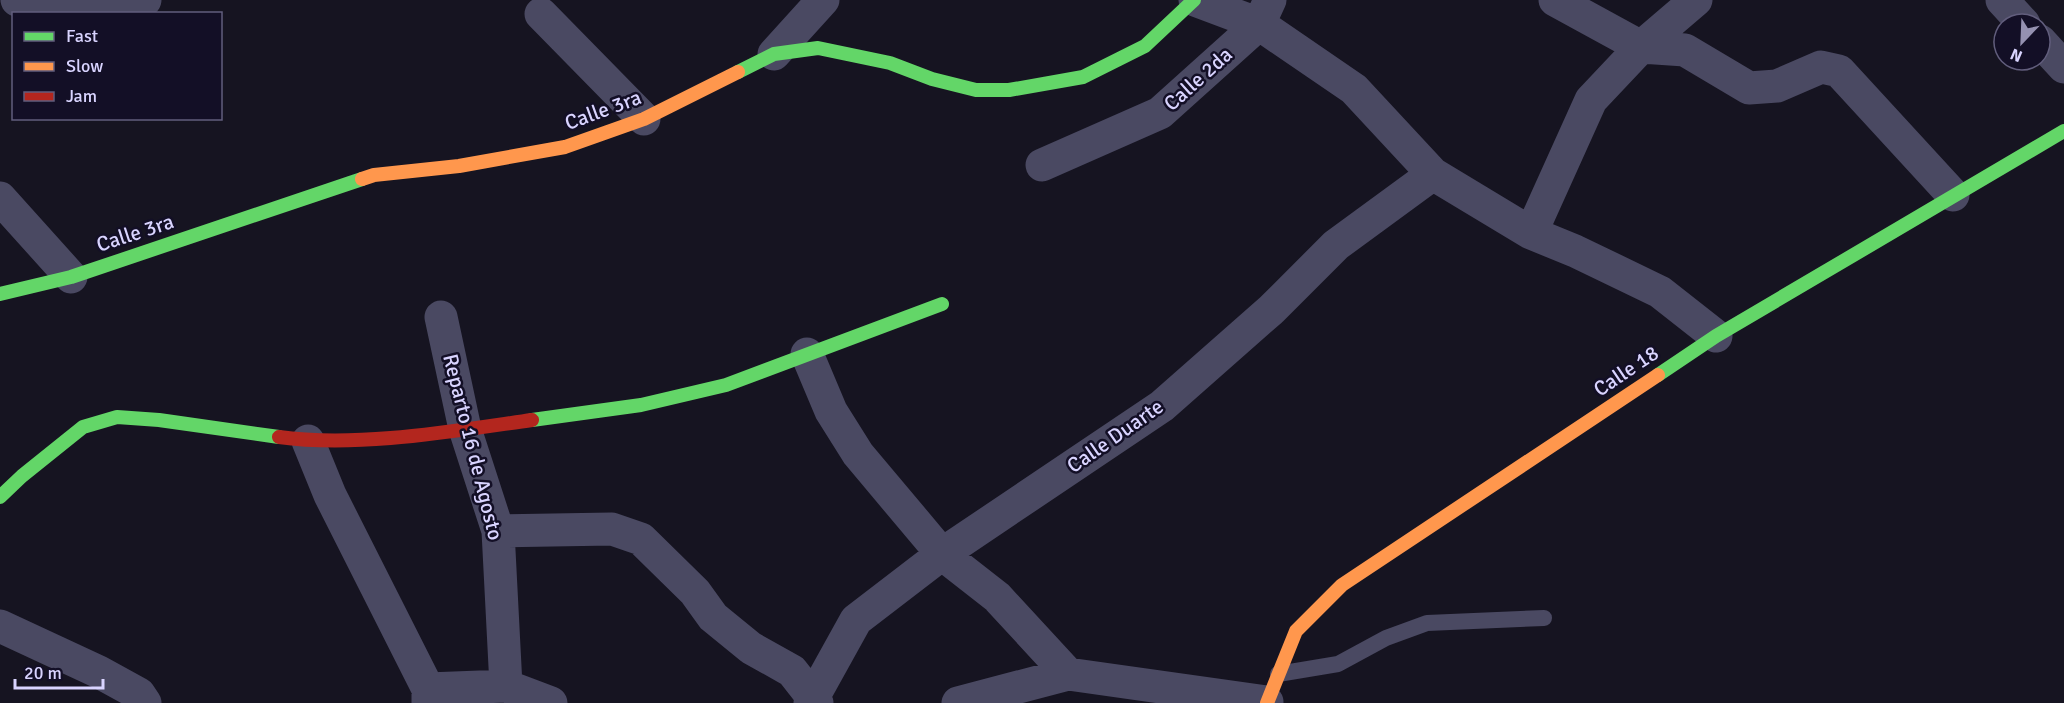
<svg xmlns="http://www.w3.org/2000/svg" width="2064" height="703" font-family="Signika,sans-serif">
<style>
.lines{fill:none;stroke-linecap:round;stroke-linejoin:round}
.lane{stroke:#4a4962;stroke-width:16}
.street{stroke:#4a4962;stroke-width:33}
.fast{stroke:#63d668;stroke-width:14}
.slow{stroke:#ff974d;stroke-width:14}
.jam{stroke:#b3261e;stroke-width:14}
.labels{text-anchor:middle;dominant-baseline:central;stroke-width:5;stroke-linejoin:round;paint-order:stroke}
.street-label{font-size:21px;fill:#d9d4ff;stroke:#130f26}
</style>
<rect width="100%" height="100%" fill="#161421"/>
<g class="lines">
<path class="lane" d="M1278,674L1338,664L1386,638L1427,623L1544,618"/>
<path class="street" d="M17,0L56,10L132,7L145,0
M1195,0L1259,24L1354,89L1433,174L1531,233L1575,251L1660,292L1716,336
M1555,0L1641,47L1685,50L1749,88L1777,86L1821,67L1839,71L1953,195
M2002,0L2024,24
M541,14L644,119
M2040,41L2064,67
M774,54L823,0
M1042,165L1160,113L1259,24L1270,0
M0,198L71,277
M1531,233L1591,100L1641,47L1696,0
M441,317L465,429L498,531L506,686
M807,354L831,411L858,454L942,554L997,597L1068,674
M308,441L330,495L428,689V703
M498,531L612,529L641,539L695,592L713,617L751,648L792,671L817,703
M0,626L99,672L139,694L145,703
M428,689L506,686L551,703
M810,703L856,620L942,554L1162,406L1271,310L1336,245L1433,174
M958,703L1068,674L1267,702"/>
<path class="fast" d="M738,72L774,54L818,48L890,63L932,79L976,90H1009L1083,77L1145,46L1194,0
M0,294L71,277L362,179
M1658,375L1716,336L2064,131
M532,420L641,405L726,385L942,304
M0,497L22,476L83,427L117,417L159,420L279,437"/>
<path class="slow" d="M362,179L374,175L459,166L565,147L644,119L738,72
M1267,703L1296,631L1342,585L1658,375"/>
<path class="jam" d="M279,437C357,448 454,431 532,420"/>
</g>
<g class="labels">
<g class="street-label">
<text transform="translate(1198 79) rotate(-42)">Calle 2da</text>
<text transform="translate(603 110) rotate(-20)">Calle 3ra</text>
<text transform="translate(135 233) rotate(-18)">Calle 3ra</text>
<text transform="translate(1626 371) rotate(-34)">Calle 18</text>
<text transform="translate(1115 436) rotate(-35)">Calle Duarte</text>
<text transform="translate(473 447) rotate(76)">Reparto 16 de Agosto</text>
</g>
</g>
<rect x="12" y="12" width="210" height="108" fill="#130f26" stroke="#625e7d" stroke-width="1.5"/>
<rect x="24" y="32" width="30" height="9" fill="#63d668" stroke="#625e7d" stroke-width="1.5"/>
<text x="66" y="42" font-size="18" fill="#d9d4ff">Fast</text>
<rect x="24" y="62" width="30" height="9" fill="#ff974d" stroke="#625e7d" stroke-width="1.5"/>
<text x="66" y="72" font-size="18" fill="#d9d4ff">Slow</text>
<rect x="24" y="92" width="30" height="9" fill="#b3261e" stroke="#625e7d" stroke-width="1.5"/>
<text x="66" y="102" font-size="18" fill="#d9d4ff">Jam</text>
<g transform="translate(2022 42) rotate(203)"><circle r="28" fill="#130f26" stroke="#625e7d" stroke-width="1.5"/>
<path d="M0-4.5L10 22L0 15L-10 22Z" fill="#9591b1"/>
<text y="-9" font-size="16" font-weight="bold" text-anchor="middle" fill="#d9d4ff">N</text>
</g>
<path d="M15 679v9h88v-9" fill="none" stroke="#d9d4ff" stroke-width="3"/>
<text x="24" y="679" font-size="18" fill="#d9d4ff" stroke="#130f26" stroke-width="4.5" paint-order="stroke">20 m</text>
</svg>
